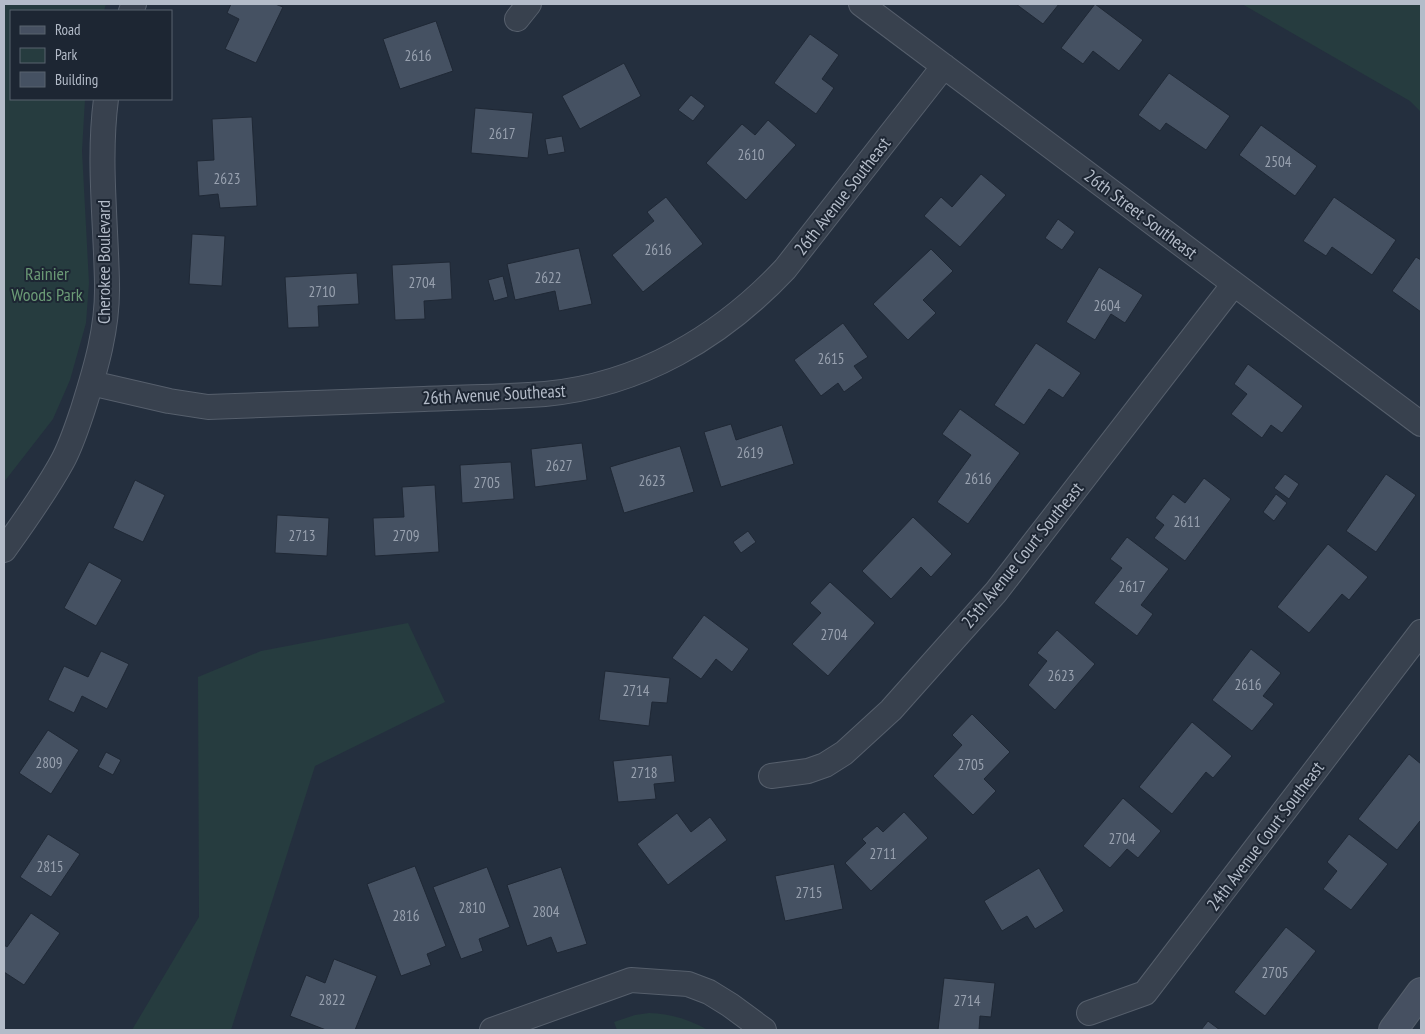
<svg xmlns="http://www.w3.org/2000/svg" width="1425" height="1034" font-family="'PT Sans Narrow',sans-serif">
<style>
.green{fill:#263c3f}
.building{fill:#455162;stroke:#1f2835}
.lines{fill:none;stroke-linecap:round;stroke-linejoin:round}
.street-casing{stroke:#565f6c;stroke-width:26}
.secondary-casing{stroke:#565f6c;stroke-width:30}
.street{stroke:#38414e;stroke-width:24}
.secondary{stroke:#465061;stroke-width:28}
.labels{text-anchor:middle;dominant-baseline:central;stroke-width:4;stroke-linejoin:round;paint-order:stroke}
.number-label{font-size:15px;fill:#98a1af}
.street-label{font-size:18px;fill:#b4bcc9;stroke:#1d2633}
.park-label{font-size:18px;fill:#6b9a76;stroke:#1d2633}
</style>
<rect width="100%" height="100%" fill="#242f3e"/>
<path class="green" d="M4,4H106L104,11H11V99H85L82,151L89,283L86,323L70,380L53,419L4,482Z
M1242,4H1421V112L1410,101Z
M408,623L445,702L315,766L231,1030H132L199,917L198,677L261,651Z
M649,1013C671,1014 688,1019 708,1030H617L614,1022L635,1015Z"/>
<path class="building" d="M231,4H275L283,7L256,63L225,49L239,19L227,13Z
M1016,4H1059L1043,24Z
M1095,4L1143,40L1119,71L1093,51L1083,64L1061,48Z
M436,21L453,71L400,89L383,39Z
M810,34L839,55L822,79L834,88L816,114L774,83Z
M624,63L641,96L580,129L562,96Z
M1169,73L1230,116L1206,150L1166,123L1160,131L1138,115Z
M691,95L705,106L693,121L678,110Z
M475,108L533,113L528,158L471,153Z
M252,117L257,206L220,208L218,194L199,196L197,161L214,160L212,119Z
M768,120L796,145L746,200L706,163L742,124L755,135Z
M1261,125L1317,166L1295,196L1239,155Z
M562,136L565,152L548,155L545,139Z
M981,174L1006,195L960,247L924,216L941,197L952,207Z
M666,197L703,244L643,292L612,255L654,221L647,212Z
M1334,197L1396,240L1372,275L1332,247L1326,256L1303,241Z
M1058,219L1075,232L1062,250L1045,238Z
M192,234L225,236L222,286L189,284Z
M579,248L592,304L559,311L555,291L515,300L507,264Z
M931,249L953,271L923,300L936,313L908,340L873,304Z
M1416,257L1421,260V312L1392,291Z
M450,262L452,299L424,301L425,319L395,320L392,265Z
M1099,267L1143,295L1125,323L1111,314L1095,340L1066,322Z
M357,273L359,304L318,306L319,327L288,328L285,277Z
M503,276L508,297L494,301L488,280Z
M843,323L868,357L854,366L863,378L844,392L838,383L821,396L794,360Z
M1036,343L1081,373L1063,398L1049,389L1024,425L994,405Z
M1248,364L1303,406L1282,433L1271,425L1262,438L1231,414L1247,394L1234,384Z
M960,409L1020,453L968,524L937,502L971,455L942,434Z
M731,424L736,440L782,425L794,464L721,487L704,432Z
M582,443L587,480L535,487L531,449Z
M680,446L694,492L624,513L610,467Z
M511,462L514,499L462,503L460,465Z
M1285,474L1299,484L1289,499L1274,488Z
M1386,474L1416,495L1376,552L1346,531Z
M1204,478L1231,499L1185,561L1154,538L1164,525L1155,518L1173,494L1185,503Z
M135,480L165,495L143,542L113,528Z
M435,485L439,552L375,556L373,518L404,517L402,487Z
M1276,494L1287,503L1274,521L1263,512Z
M277,515L329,518L327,556L275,553Z
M913,517L952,554L931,577L921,567L891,599L862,571Z
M748,531L756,542L741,553L733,542Z
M1127,537L1169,569L1141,605L1153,614L1137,636L1094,603L1122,568L1110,559Z
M1328,544L1368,577L1349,600L1342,594L1309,633L1277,607Z
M89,562L122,580L96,626L64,608Z
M830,582L875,623L828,676L792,644L821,613L810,603Z
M704,615L749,649L732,672L716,659L701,679L672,658Z
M1057,630L1095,664L1055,710L1028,685L1047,661L1037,653Z
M1251,649L1281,673L1263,696L1274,704L1252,731L1212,700Z
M101,651L129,664L107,709L82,696L74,713L48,700L64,666L88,677Z
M605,671L670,678L667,703L652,702L649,726L599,720Z
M972,714L1010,752L984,779L996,791L973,815L933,776L962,745L952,735Z
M1192,722L1232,756L1213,778L1206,772L1172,814L1139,787Z
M48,730L79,750L51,794L19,773Z
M106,752L121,760L113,775L98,767Z
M1409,754L1421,764V822L1420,821L1397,850L1358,819Z
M672,755L675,782L654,784L656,799L618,802L613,761Z
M1123,798L1161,831L1138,858L1127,849L1110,868L1083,846Z
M904,812L928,838L871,891L845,863L866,843L862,839L877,826L883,832Z
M677,813L691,832L710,817L727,840L668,885L637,844Z
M48,834L80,854L51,897L20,877Z
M1349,834L1388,864L1351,910L1323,889L1337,871L1327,862Z
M834,864L843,909L785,921L775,876Z
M415,866L446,946L427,954L431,965L401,976L367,884Z
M487,867L510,927L479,939L483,951L461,959L433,887Z
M561,867L587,944L557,953L551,937L527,946L507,885Z
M1039,868L1064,911L1035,929L1027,916L1002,931L984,901Z
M31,913L60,933L24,985L4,972V945L7,947Z
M1286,927L1316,951L1265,1016L1234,992Z
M334,959L377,976L355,1030H326L290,1016L306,975L325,983Z
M944,978L995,983L991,1017L980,1016L979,1030H938Z
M1208,1021L1220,1030H1201Z"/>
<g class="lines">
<defs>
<path id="street" d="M861,4L1421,424
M131,11L134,4
M517,19L529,4
M91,383L169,401L208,407C280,404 352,401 424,399C464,397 505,397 545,394C640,385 721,337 785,269L944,66
M4,550C24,522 45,493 62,462C71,446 77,427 83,409C96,368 108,328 107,284C106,222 98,160 106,99
M771,776L808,771L825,765L844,753L891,710L996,592L1234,284
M1089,1013L1145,993L1421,632
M492,1030L631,980L688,984L709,992L730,1005L764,1030"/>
<path id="secondary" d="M1393,1030L1421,992"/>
</defs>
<use href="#street" class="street-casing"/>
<use href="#secondary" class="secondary-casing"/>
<use href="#street" class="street"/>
<use href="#secondary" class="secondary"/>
</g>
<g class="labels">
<g class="number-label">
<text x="418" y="55">2616</text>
<text x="502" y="133">2617</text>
<text x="751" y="154">2610</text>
<text x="1278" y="161">2504</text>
<text x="227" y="178">2623</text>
<text x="658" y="249">2616</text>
<text x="548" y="277">2622</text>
<text x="422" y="282">2704</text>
<text x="322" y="291">2710</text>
<text x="1107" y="305">2604</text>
<text x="831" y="358">2615</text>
<text x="750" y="452">2619</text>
<text x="559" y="465">2627</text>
<text x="978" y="478">2616</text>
<text x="652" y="480">2623</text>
<text x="487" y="482">2705</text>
<text x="1187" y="521">2611</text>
<text x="302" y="535">2713</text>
<text x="406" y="535">2709</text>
<text x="1132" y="586">2617</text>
<text x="834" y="634">2704</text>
<text x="1061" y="675">2623</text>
<text x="1248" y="684">2616</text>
<text x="636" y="690">2714</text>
<text x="49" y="762">2809</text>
<text x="971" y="764">2705</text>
<text x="644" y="772">2718</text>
<text x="1122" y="838">2704</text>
<text x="883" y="853">2711</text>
<text x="50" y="866">2815</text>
<text x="809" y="892">2715</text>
<text x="472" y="907">2810</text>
<text x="546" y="911">2804</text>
<text x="406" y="915">2816</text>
<text x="1275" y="972">2705</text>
<text x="332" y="999">2822</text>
<text x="967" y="1000">2714</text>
</g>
<g class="street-label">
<text transform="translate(842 196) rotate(-52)">26th Avenue Southeast</text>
<text transform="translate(1141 214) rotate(37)">26th Street Southeast</text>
<text transform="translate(103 262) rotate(-90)">Cherokee Boulevard</text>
<text transform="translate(494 394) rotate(-3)">26th Avenue Southeast</text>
<text transform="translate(1022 555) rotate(-51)">25th Avenue Court Southeast</text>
<text transform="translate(1265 836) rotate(-53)">24th Avenue Court Southeast</text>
</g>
<g class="park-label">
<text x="47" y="273">Rainier<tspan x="47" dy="21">Woods Park</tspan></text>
</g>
</g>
<rect width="1425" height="1034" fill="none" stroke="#b4bcc9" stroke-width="10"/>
<rect x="10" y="10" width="162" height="90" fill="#1d2633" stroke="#59626f"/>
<rect x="20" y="26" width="25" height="8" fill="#465061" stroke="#59626f"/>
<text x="55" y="35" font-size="15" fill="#b4bcc9">Road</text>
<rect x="20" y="48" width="25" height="15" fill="#263c3f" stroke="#59626f"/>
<text x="55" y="60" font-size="15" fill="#b4bcc9">Park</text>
<rect x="20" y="72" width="25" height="15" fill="#455162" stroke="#59626f"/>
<text x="55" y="85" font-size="15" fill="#b4bcc9">Building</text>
</svg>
